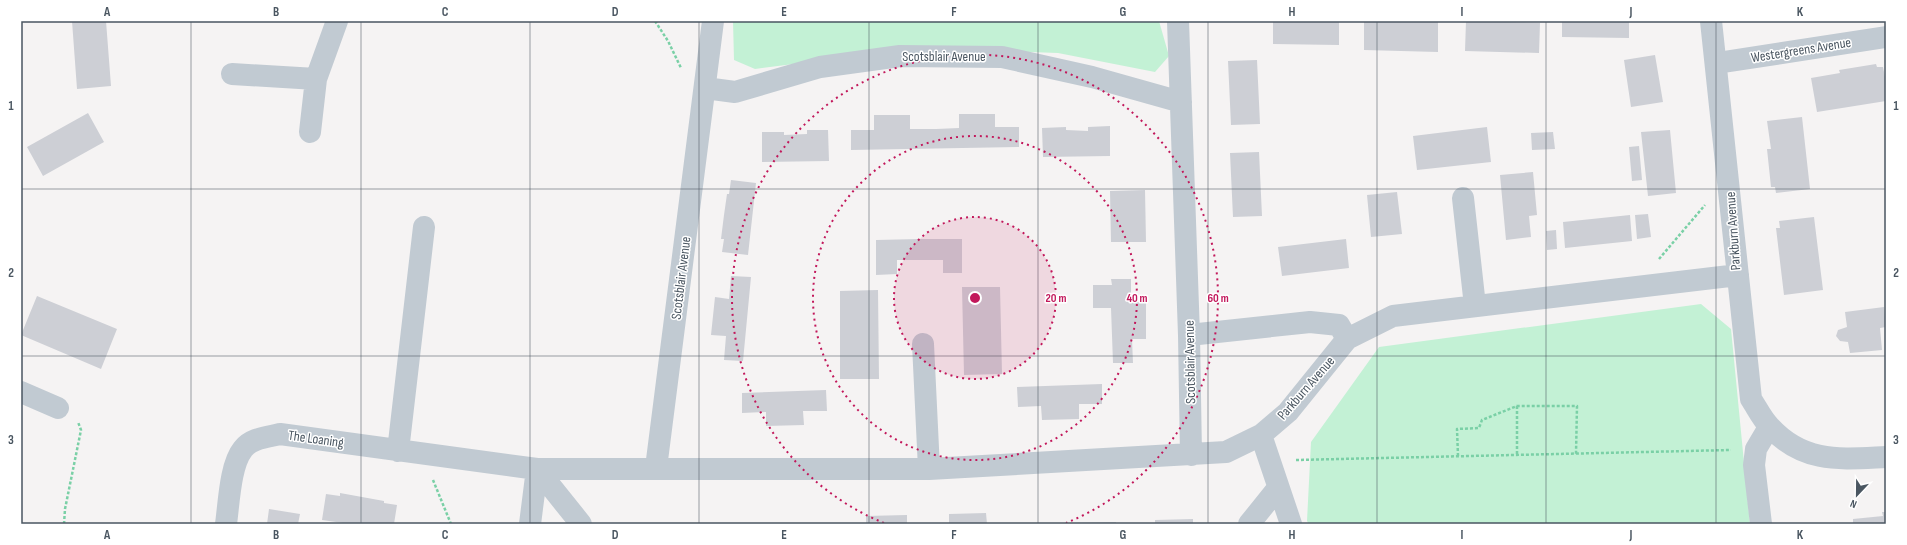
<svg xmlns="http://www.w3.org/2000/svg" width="1907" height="545" font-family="'Sofia Sans Condensed',sans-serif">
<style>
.green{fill:#c3f1d5}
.building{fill:#cdcfd5}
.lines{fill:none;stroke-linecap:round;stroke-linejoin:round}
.path{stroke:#7ad0a6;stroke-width:2.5;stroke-dasharray:3 2;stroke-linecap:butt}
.minor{stroke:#c1cad2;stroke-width:22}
.grid{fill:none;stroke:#4a5661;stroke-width:1;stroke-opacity:0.55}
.ring{fill:none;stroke:#c2185b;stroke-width:2;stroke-dasharray:2 4}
.labels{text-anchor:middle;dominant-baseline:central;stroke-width:3;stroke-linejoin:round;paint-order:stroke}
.street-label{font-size:14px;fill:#4a5661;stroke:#fff}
.centre{fill:#c2185b;stroke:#fff;stroke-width:2}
.ring-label{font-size:12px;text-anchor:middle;font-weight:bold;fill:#c2185b;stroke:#fff;stroke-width:3;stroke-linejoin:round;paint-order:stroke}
.neatline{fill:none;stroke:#4a5661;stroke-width:1.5}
.grid-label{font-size:13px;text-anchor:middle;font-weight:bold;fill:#4a5661}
</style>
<rect width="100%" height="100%" fill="#f5f3f3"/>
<path class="green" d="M733,21H1159L1169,56L1155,72L1058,53L920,48L755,69L734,60Z
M1701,304L1731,329L1750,524H1309L1307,521L1311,442L1379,347Z"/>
<path class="building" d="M72,21H106L111,86L77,89Z
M1273,21H1339V45L1273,44Z
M1364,21L1438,22V52L1364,50Z
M1466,21L1540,23L1539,53L1465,51Z
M1562,21H1629V38L1562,37Z
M1655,55L1663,102L1631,107L1624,60Z
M1257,60L1260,124L1231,125L1228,61Z
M1876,64L1877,67H1883L1886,82V101L1817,112L1811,78L1840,73L1839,70Z
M88,113L104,142L43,176L27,147Z
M959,114H995V127H1019V147L851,150V130H874V115H910V129H936L959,128Z
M1802,117L1810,189L1776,193L1775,187H1771L1767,149H1771L1767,121Z
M1110,126V156L1043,157L1042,128L1066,127V130L1088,131V127Z
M1487,127L1491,162L1417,170L1413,136Z
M807,130H828L829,161L762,162V132H784V135L807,134Z
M1670,130L1676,193L1648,196L1641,132Z
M1553,132L1555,149L1532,150L1531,133Z
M1639,146L1642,180L1632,181L1629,147Z
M1259,152L1262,216L1233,217L1230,153Z
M1533,172L1537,215L1529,216L1531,237L1506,240L1500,175Z
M731,180L756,183L748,255L722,252L724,239H721L724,215L727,194H729Z
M1145,190L1146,242H1111L1110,191Z
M1397,192L1402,234L1371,237L1367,195Z
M1648,214L1651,237L1637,239L1635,215Z
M1630,215L1632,241L1565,248L1563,222Z
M1814,217L1823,290L1784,295L1776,228H1780L1779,221Z
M1556,230L1557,249L1547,250L1546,231Z
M919,239H962V273H943V260H897V274L876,275V240Z
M1346,239L1349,268L1282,276L1278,247Z
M731,276L751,277L743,361L724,360L726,336L711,335L715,297L729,299Z
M1111,279H1131V302H1146V339H1132L1133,363H1113L1111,308H1093V285H1112Z
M962,287H1000L1002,374L964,375Z
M878,290L879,379H840V291Z
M37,296L117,329L101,369L21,335Z
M1884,307L1886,327L1880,328L1882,350L1850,353L1848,342L1840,341L1836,336L1838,330L1847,327L1845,312Z
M1102,384V404H1079V419L1042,420L1041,406L1018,407L1017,387Z
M826,390L827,411H803L804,425L766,426V412L742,413V393Z
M340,493L384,501V503L397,505L394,524H350L322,520L326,494L340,496Z
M269,509L300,514L298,524H267Z
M1882,512H1886V524H1853V519L1883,516Z
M986,513L987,524H949V514Z
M907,515V524H866V516Z
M1193,519V524H1155V520Z
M1116,522V524H1068V523Z"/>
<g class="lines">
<path class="path" d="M655,21L668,41L681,68
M1659,259L1705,205
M1517,406V455
M1458,456L1457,429L1479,428L1482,420L1517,406H1577L1576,454
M1296,460L1731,450
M433,480L451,524
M64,524L65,509L81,430L78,422"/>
<path class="minor" d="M1178,21L1189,335L1191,455
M1711,21L1751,399C1757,408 1762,419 1770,427C1804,464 1841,459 1886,457
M1717,63L1886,37
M232,74L316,79
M705,88L735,92L820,67L900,56L1002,57L1092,77L1181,102
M310,132L316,79L337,21
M1463,198L1475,306
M1189,335L1310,322L1339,325L1347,339
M923,344L929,469
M21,392L58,408
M1261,435L1291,524
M398,451L424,227
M656,468L713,21
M537,469L581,524
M226,524C229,503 230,465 243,449C251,438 268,437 280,434L537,469H929L1226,452L1261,435L1288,412L1347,339L1393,316L1738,275
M530,524L537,469
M1249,524L1278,488
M1761,524L1754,465L1756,449L1769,427"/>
</g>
<path class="grid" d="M191,21V524M361,21V524M530,21V524M699,21V524M869,21V524M1038,21V524M1208,21V524M1377,21V524M1546,21V524M1716,21V524M21,189H1886M21,356H1886"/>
<circle cx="975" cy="298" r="81" fill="#c2185b" fill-opacity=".12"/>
<g class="ring">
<circle cx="975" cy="298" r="81"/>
<circle cx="975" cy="298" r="162"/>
<path d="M884 523A243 243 0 1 1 1066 523"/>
</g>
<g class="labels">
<g class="street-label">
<text transform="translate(1801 50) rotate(-9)">Westergreens Avenue</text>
<text x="944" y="56">Scotsblair Avenue</text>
<text transform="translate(1733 231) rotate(-94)">Parkburn Avenue</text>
<text transform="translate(681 278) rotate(-83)">Scotsblair Avenue</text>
<text transform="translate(1190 362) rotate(-91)">Scotsblair Avenue</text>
<text transform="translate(1306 388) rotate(-49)">Parkburn Avenue</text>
<text transform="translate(316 439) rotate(8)">The Loaning</text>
</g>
</g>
<circle cx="975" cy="298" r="6" class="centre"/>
<g class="ring-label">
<text x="1056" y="302">20 m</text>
<text x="1137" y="302">40 m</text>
<text x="1218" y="302">60 m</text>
</g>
<rect width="1907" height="545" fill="none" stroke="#ffffff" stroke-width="44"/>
<g transform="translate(1857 495) rotate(202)" stroke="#ffffff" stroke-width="3" paint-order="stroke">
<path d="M0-3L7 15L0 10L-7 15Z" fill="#4a5661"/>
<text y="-6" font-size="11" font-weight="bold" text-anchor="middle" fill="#4a5661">N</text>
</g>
<rect x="22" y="22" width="1863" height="501" class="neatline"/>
<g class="grid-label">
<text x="107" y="16">A</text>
<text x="276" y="16">B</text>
<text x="445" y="16">C</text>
<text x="615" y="16">D</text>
<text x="784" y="16">E</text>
<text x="954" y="16">F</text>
<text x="1123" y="16">G</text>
<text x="1292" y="16">H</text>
<text x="1462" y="16">I</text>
<text x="1631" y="16">J</text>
<text x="1800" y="16">K</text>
<text x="11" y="110">1</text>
<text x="1896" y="110">1</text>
<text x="11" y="277">2</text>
<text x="1896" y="277">2</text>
<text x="11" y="444">3</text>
<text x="1896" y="444">3</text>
<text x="107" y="539">A</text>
<text x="276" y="539">B</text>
<text x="445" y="539">C</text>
<text x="615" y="539">D</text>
<text x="784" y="539">E</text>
<text x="954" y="539">F</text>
<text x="1123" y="539">G</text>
<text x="1292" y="539">H</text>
<text x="1462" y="539">I</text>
<text x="1631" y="539">J</text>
<text x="1800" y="539">K</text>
</g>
</svg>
